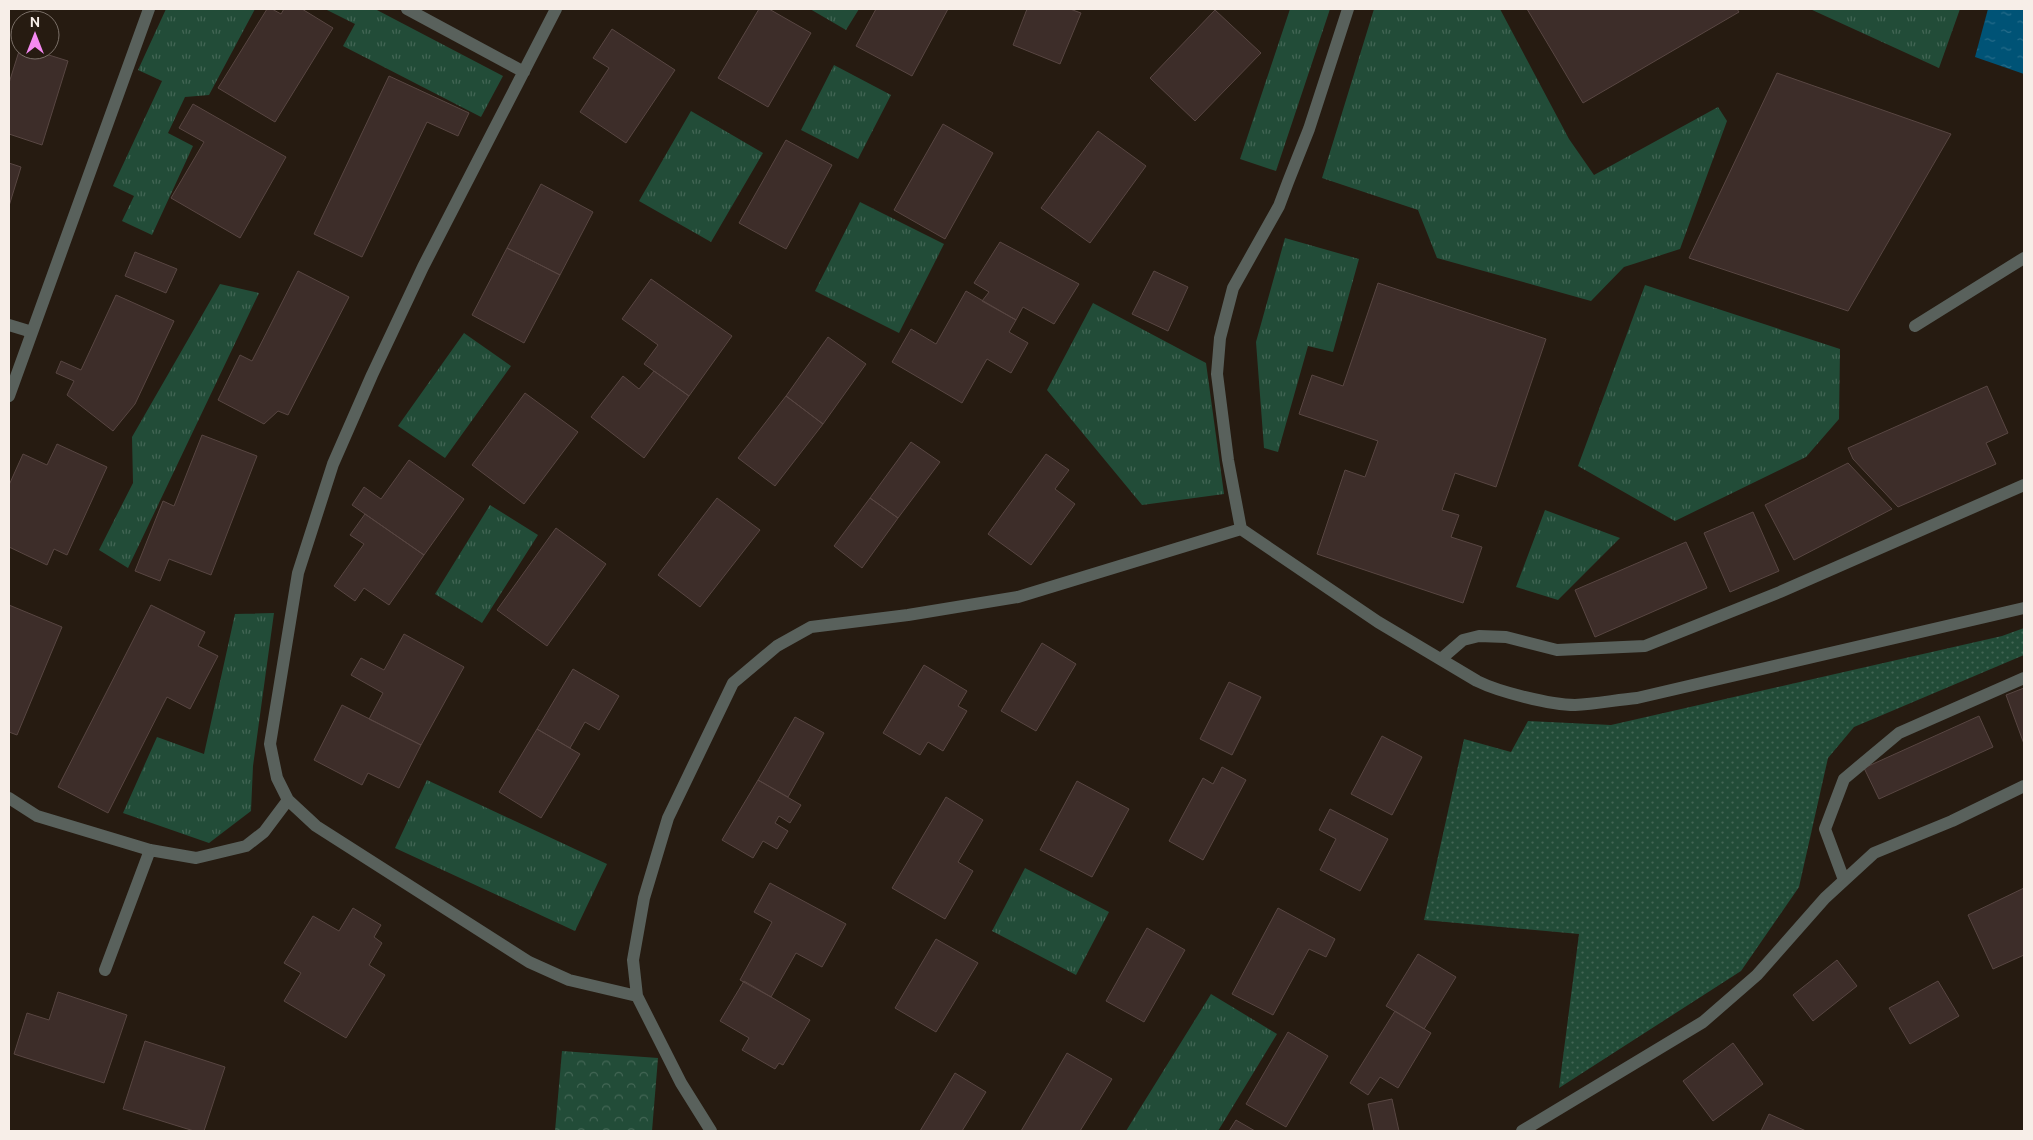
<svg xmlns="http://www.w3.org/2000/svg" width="2033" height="1140" font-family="Ubuntu,sans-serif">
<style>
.grass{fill:url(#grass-dots)}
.forest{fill:url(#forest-crowns)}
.park{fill:url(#park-tufts)}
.water{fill:url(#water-ripples)}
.building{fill:#3d2d29;stroke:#584642}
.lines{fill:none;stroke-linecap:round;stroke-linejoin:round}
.minor{stroke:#59615c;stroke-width:12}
</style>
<defs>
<pattern id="grass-dots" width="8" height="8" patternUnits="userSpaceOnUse" patternTransform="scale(1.25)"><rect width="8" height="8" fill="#224c38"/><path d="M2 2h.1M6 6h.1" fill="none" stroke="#436655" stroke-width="1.8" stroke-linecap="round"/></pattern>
<pattern id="forest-crowns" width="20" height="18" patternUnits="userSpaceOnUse" patternTransform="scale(1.25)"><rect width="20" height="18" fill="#224c38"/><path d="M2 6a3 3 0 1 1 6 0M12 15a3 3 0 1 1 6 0" fill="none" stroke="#436655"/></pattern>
<pattern id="park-tufts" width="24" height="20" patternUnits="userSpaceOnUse" patternTransform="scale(1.25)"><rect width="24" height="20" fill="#224c38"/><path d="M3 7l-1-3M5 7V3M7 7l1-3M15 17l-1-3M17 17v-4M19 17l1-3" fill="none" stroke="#436655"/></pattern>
<pattern id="water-ripples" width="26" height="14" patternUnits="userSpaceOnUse" patternTransform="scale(1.25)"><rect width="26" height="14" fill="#005376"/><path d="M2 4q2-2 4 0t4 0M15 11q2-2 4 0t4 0" fill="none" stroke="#266c8a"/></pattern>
</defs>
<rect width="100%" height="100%" fill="#261b11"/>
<path class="grass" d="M2024,628V655L1854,727L1828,758L1799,887L1741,971L1559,1088L1579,934L1424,920L1464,739L1511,752L1528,721L1611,725L2002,636Z"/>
<path class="forest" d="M562,1051L658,1058L652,1131H555Z"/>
<path class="park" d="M166,9H255L209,95L185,97L168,133L193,146L152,235L122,221L134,196L113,186L162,81L138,70Z
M325,9H375L503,76L481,117L343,46L355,24Z
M810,9H859L846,30Z
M1290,9H1330L1276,171L1240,159Z
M1374,9H1500L1569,139L1594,175L1718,107L1727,121L1680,249L1624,267L1591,301L1437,258L1418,210L1322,178Z
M1810,9H1960L1939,68Z
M834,65L891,95L858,159L801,130Z
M691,111L763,153L711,242L639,201Z
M860,202L944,244L899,333L815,291Z
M1285,238L1359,259L1333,352L1308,346L1278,452L1264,448L1256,342Z
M220,284L259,293L128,568L99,550L133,483L132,437Z
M1645,285L1840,349L1839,419L1806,457L1675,521L1578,466Z
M1093,303L1206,363L1224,494L1142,505L1047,390Z
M464,333L511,366L445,458L398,426Z
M490,505L538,535L482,623L435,594Z
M1545,510L1620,538L1558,600L1516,587Z
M274,613L253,766L251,811L209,843L123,813L157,737L204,754L235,614Z
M427,780L607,864L575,931L395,848Z
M1025,868L1109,912L1076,975L992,931Z
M1211,994L1277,1034L1218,1131H1126Z"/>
<path class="water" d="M1988,9H2024V74L1975,57Z"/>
<path class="building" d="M267,9H272L281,14L284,9H302L333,28L275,122L218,88Z
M759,9H769L811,33L768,107L718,78Z
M876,9H948L912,76L856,46Z
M1027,9H1070L1081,13L1060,64L1013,45Z
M1527,9H1737L1739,12L1583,103Z
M1215,10L1261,53L1195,121L1150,78Z
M612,29L675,70L626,143L580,112L609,68L593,58Z
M20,48V50H33L68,61L42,145L9,134V83Z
M1777,73L1951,134L1848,311L1689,258Z
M389,76L469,113L458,136L427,122L362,257L314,234Z
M193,104L286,157L240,238L171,198L204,142L179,128Z
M943,124L993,153L945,239L894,210Z
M1098,131L1146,166L1090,243L1041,208Z
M786,140L832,165L786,249L739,223Z
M9,163L21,167L9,206Z
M541,184L593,212L560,275L507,248Z
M1000,242L1079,284L1054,324L1023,307L1016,320L982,301L989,292L974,283Z
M507,248L560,275L524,343L472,315Z
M135,252L177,269L166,293L125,276Z
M298,271L349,297L288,415L278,411L264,424L218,400L240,355L252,361Z
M1154,271L1188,287L1168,331L1132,314Z
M651,279L732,336L689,396L644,364L658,345L622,319Z
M1378,283L1546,339L1496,487L1455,473L1442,510L1459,515L1451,537L1482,547L1463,603L1317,554L1345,470L1365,477L1378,441L1299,414L1312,375L1343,386Z
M966,291L1016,320L1009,332L1028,343L1011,373L987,359L962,403L892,362L911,329L936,344Z
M116,295L174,321L135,404L113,431L67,395L74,381L56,373L61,361L81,370Z
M828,337L866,364L823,424L786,396Z
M654,371L689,396L644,458L591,417L623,376L639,389Z
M1987,386L2008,433L1986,443L1996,464L1898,507L1853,459L1848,448Z
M525,393L578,432L524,504L472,465Z
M786,396L823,424L775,486L738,458Z
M202,435L257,456L211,575L169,559L160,581L135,571L163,501L174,506Z
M911,442L940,462L898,518L870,498Z
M57,444L107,467L67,555L54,549L47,565L9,547V485L23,454L47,465Z
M1046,454L1069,470L1055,489L1075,504L1031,565L988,534Z
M409,460L464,499L424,555L352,505L364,487L381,499Z
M1848,463L1892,509L1794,560L1765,505Z
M717,498L760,530L700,607L658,575Z
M870,498L898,518L862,568L834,546Z
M1753,512L1779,571L1730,592L1704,533Z
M365,514L424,555L389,605L364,588L355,601L334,586L364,544L350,535Z
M556,528L606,564L547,646L497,610Z
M1686,542L1707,588L1595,637L1575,590Z
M9,605L62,627L17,735L9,732Z
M151,605L205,632L198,646L218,656L190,709L167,697L108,813L58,787Z
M404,634L464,667L421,745L369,719L383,693L351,675L361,658L384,670Z
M1042,643L1076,664L1036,731L1001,711Z
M924,665L967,691L958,706L967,711L943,751L928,742L920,755L883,733Z
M573,669L619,696L599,730L585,722L570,748L537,729Z
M1229,682L1261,697L1232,755L1200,739Z
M2024,688V744L2006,695Z
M342,705L421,745L399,788L368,773L362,785L314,760Z
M1979,716L1993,747L1879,799L1864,768Z
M795,717L824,733L788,797L758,780Z
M537,729L580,754L541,818L499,792Z
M1382,736L1422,757L1392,815L1351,794Z
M1222,767L1246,780L1203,860L1169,841L1203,778L1213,784Z
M758,780L801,805L790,823L779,816L775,823L788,831L777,849L763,841L753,858L722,840Z
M1077,781L1129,809L1092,877L1040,850Z
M946,797L983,820L958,862L973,871L945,919L892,888Z
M1330,809L1388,839L1360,891L1320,870L1336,839L1319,830Z
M770,883L846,924L822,967L796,953L771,997L740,980L772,922L754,912Z
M2024,888V955L1993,969L1968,915Z
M353,908L381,925L374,937L382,943L369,965L385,975L346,1038L284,1001L301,973L284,963L313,916L339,931Z
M1278,908L1335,939L1326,957L1309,949L1273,1015L1232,994Z
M1147,928L1185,950L1144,1022L1106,1001Z
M936,939L978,963L936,1032L895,1008Z
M1418,954L1456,977L1424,1029L1386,1006Z
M1837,960L1857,986L1813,1021L1793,995Z
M744,981L810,1020L783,1065L779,1063L775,1069L742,1050L749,1038L720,1021Z
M1938,981L1959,1016L1910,1044L1889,1008Z
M58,992L127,1015L104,1083L14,1054L27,1013L49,1020Z
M1395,1011L1431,1033L1398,1088L1380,1077L1368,1095L1350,1083Z
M1288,1032L1328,1056L1286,1127L1246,1104Z
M145,1041L225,1067L204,1131H194L123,1109Z
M1733,1043L1763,1084L1713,1121L1683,1081Z
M1067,1053L1112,1079L1080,1131H1021Z
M955,1073L986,1092L962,1131H920Z
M1392,1099L1399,1131H1374L1368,1104Z
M1769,1114L1806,1131H1761Z
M1236,1120L1255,1131H1229Z"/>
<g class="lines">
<path class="minor" d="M407,9L524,72
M556,9L423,267L372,375L333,464L298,573L270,744L277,778L288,800L316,826L529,962L569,980L637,996
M9,325L32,332
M1915,326L2024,258
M9,396L149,9
M1241,529L1228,460L1217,374L1220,338L1233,288L1279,206L1288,182L1309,129L1348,9
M1441,659L1463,640L1479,636L1506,637L1557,650L1645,646L1780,592L2024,485
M9,798L37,816L150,850L196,858L246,846L264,832L288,800
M1844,880L1825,829L1844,779L1899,733L2024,678
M105,970L150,850
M711,1131L681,1083L637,996L633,960L644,898L668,818L733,683L777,646L811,627L908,615L1018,597L1241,529L1378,622L1477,681C1499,692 1551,705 1575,705C1595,704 1616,700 1637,698L2024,608
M1522,1131L1703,1022L1757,975L1825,898L1874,853L1952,821L2024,786"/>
</g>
<rect width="2033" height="1140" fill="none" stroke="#f7eee8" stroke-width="20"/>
<g transform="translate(35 35)"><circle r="24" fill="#261b11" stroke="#7a6f67"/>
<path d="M0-4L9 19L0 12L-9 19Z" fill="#f489f1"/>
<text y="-8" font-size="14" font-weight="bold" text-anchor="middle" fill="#f7eee8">N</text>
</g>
</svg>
